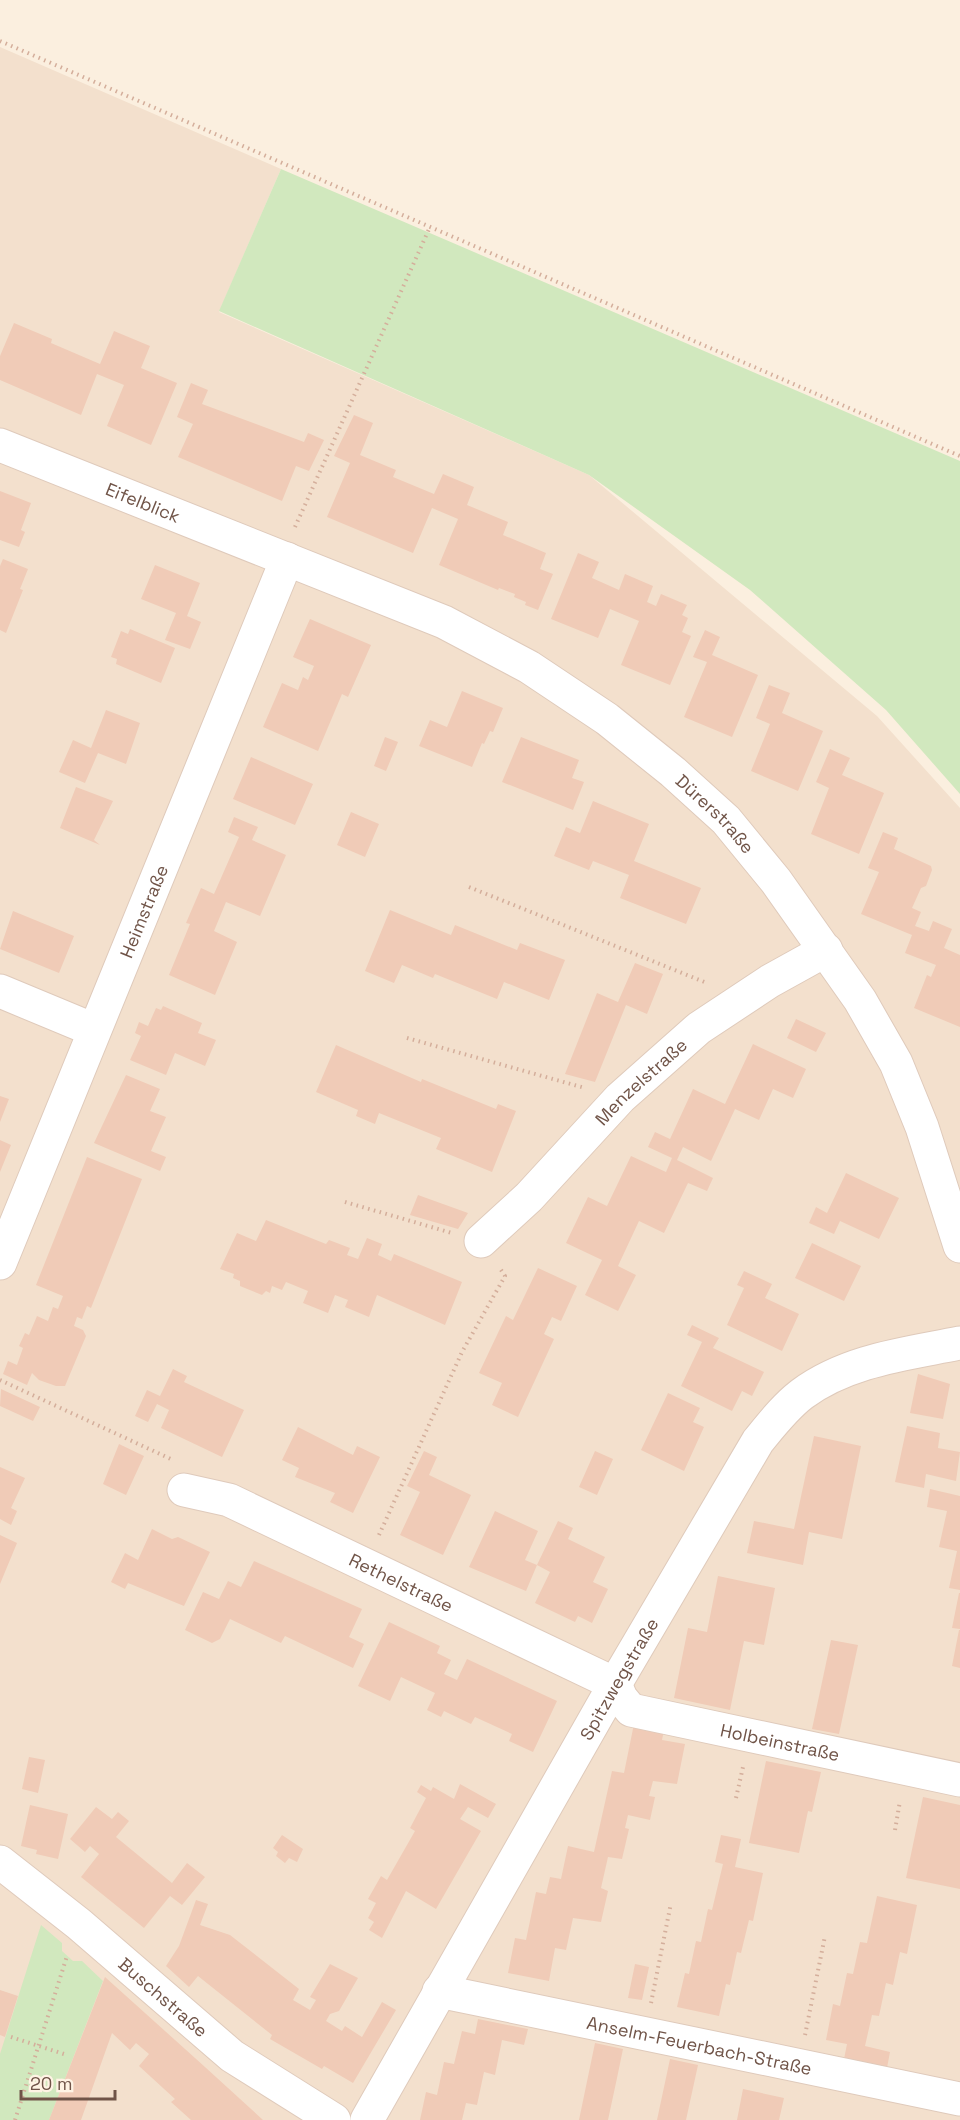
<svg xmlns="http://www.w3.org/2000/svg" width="960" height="2120" font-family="'Space Grotesk',sans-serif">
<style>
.residential{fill:#f3e0cd}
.green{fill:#d1e8be}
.building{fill:#f0cbb7}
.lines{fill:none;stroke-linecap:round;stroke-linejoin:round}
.street-casing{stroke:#dfcabb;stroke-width:35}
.path{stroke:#d4ae9b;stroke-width:4;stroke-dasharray:1.5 4.5;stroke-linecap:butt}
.street{stroke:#fff;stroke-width:33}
.labels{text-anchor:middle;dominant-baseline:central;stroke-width:5;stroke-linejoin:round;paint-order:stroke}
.street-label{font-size:18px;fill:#705448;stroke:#fff3e4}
</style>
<rect width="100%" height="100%" fill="#fbefdf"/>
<path class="residential" d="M0,47L281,169L219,312L589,475L877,716L960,808V2120H0Z"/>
<path class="green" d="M281,169L960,461V794L886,710L750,590L589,475L219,311Z
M41,1925L62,1943V1951L73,1961H82L103,1981L49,2120H0V2054Z"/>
<path class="building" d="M14,323L52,339L51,343L100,364L114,331L150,346L141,368L177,383L151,445L107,426L124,385L97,374L81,415L0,380V356Z
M191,383L208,390L202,404L304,442L308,433L324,440L309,471L296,466L282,501L178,457L193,424L177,417Z
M354,415L373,423L360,455L396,470L393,477L434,494L443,474L474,487L467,505L508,522L503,535L546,553L540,569L553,574L538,610L525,605L526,602L514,597L515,594L499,588L498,590L439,565L458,519L432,508L413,553L327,517L350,463L334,456Z
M0,491L31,503L21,530L25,532L19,547L0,540Z
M578,553L599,562L592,578L619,590L625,574L653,586L647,602L656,606L661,594L687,605L682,615L688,618L682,632L691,636L670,685L621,665L639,621L610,609L598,638L551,619Z
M3,559L28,569L20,589L23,590L6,633L0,630V566Z
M155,565L200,583L187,616L201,622L190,649L165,640L176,613L141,599Z
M310,619L371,645L348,697L342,694L318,751L263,727L282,683L298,690L303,677L308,680L314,666L293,657Z
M130,629L175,648L161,683L116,664L117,659L111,657L121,631L128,634Z
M705,630L720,637L712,655L758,675L732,737L684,717L707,662L693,657Z
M769,685L790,693L782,713L823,731L798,791L751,771L770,724L756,718Z
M462,691L503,708L493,732L490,731L484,744L482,743L472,767L419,746L430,720L447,727Z
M106,710L140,723L126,764L98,753L85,783L59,772L73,740L91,748Z
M385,737L398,742L386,771L374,766Z
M521,737L579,760L572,778L584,782L573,810L502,782Z
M830,749L850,758L842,775L884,793L859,854L811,834L829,788L816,782Z
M251,757L313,784L295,825L233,799Z
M76,787L113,801L94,840L100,845L60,828Z
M593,801L649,824L634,861L701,888L686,924L620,898L629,875L593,861L589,870L554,856L566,827L580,833Z
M351,812L379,824L365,857L337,845Z
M234,817L258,827L252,840L286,855L260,916L226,902L214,931L237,942L215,995L169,975L190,924L186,923L201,888L214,894L239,837L228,832Z
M883,832L898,838L894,849L931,866L932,870L926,886L921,888L912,908L921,912L915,926L929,931L933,921L952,929L944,948L960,955V1027L914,1008L927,975L931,977L936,965L905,953L912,935L861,914L879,872L868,868Z
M390,910L451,935L455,925L517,950L520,943L565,960L549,1000L504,982L497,999L435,974L433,978L402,965L394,983L365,971Z
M13,911L74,936L59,973L0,949Z
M635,963L663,974L647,1014L626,1005L595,1082L565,1074L597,993L618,1002Z
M163,1006L202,1023L198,1033L216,1040L205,1066L175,1053L166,1075L130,1060L141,1036L135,1033L139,1022L148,1026L156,1008L161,1010Z
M796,1019L826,1033L816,1052L787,1038Z
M753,1044L806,1069L793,1098L773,1089L759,1120L735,1109L711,1161L683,1147L677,1160L713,1178L707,1191L688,1183L664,1233L639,1221L618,1266L636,1275L618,1311L585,1295L602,1260L566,1243L588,1197L607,1206L631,1156L666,1172L672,1158L648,1147L655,1132L670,1139L693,1089L725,1104Z
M336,1045L421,1082L422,1079L496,1109L498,1104L516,1111L492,1172L436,1149L441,1138L379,1113L375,1124L356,1116L358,1110L316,1092Z
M126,1075L160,1089L150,1111L166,1117L151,1151L166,1157L160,1171L94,1143Z
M0,1096L9,1099L0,1122Z
M0,1140L11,1145L0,1172Z
M87,1157L142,1179L91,1308L87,1306L82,1319L77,1317L74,1326L83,1330L86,1336L65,1386H56L39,1380L32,1373L27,1385L3,1374L8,1361L17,1365L23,1348L19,1346L25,1333L29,1335L37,1316L48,1321L53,1307L58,1309L63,1296L36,1285Z
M846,1173L899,1198L879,1239L840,1221L834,1234L809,1223L816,1207L827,1213Z
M418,1195L468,1213L458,1229L410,1215Z
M266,1220L326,1244L329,1240L350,1248L347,1255L358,1259L367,1238L382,1244L378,1255L391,1261L394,1254L462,1282L445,1325L377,1295L369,1317L345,1307L348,1300L335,1295L328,1313L303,1303L308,1291L286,1282L282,1290L272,1286L270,1293L266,1291L262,1295L240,1286V1281L233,1278L234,1274L220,1269L237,1233L256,1241Z
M812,1243L861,1266L844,1301L795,1278Z
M538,1268L577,1286L561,1321L552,1317L544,1334L554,1339L518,1417L492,1405L502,1383L479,1373L506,1316L513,1320Z
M744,1271L772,1284L765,1298L799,1314L782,1351L727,1325L744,1288L737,1285Z
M692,1325L719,1338L713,1348L764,1372L752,1396L742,1391L732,1411L681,1386L702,1342L687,1335Z
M173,1369L187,1376L184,1382L244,1410L222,1457L161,1428L169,1410L157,1404L148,1422L135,1416L147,1390L160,1396Z
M918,1374L950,1384L943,1419L910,1413Z
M1,1389L40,1407L33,1421L0,1406Z
M668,1393L700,1408L693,1422L704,1427L684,1471L641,1450Z
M907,1426L940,1433L938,1448L960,1452L956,1481L926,1474L924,1488L895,1482Z
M298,1427L353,1455L357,1446L380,1457L353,1513L330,1502L335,1493L295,1477L299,1468L282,1460Z
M814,1436L861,1446L842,1539L809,1532L803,1565L747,1553L754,1521L794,1529Z
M119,1444L144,1456L126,1495L103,1484Z
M424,1451L437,1457L429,1475L471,1495L443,1555L400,1535L420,1492L407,1486Z
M595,1451L613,1459L597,1495L579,1487Z
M0,1467L25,1478L11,1508L17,1511L11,1525L0,1519Z
M930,1489L960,1496V1590L949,1588L957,1551L939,1547L947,1511L927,1507Z
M495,1511L538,1531L525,1560L537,1565L526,1591L469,1567Z
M558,1521L573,1528L568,1539L605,1557L593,1582L608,1589L592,1623L578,1616L575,1622L535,1603L550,1572L537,1565Z
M152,1529L172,1539L178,1537L210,1552L184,1606L128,1583L125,1589L111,1582L125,1553L138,1560Z
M0,1535L17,1543L0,1584Z
M254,1561L362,1609L349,1637L364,1644L353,1668L285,1636L281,1643L230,1619L220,1639L212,1643L185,1630L203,1592L219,1599L228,1581L241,1587Z
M718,1576L775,1588L764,1645L744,1641L730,1710L674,1698L688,1628L707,1632Z
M959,1593H960V1629L952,1628Z
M389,1622L440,1646L437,1653L451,1660L444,1674L457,1680L467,1659L557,1701L533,1752L509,1741L512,1734L475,1717L471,1724L444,1711L441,1717L427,1710L435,1693L401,1677L390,1701L358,1686Z
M959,1630H960V1668L952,1666Z
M831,1640L858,1645L839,1734L812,1729Z
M635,1719L665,1725L662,1740L685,1744L677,1784L653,1781L649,1796L655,1797L650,1820L628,1815L625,1828L629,1829L622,1859L608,1857L601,1888L608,1891L601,1922L573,1918L566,1950L555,1948L549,1981L508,1973L515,1938L526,1940L536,1892L546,1894L550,1877L561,1879L568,1846L594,1852L612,1771L624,1773Z
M29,1757L45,1760L38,1793L22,1789Z
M766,1761L821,1772L812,1812L808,1811L799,1853L749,1843Z
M460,1784L496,1804L488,1818L468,1807L460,1819L481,1831L436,1909L406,1891L382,1938L369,1930L374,1922L368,1918L376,1903L368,1899L381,1876L387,1880L415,1831L410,1828L426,1798L417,1792L421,1785L431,1791L433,1787L454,1799Z
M923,1797L960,1805V1889L906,1878Z
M30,1805L68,1814L58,1859L36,1854L37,1850L21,1846Z
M96,1807L112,1819L118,1812L129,1821L116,1837L172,1883L187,1863L205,1877L182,1905L170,1896L144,1928L81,1877L99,1854L90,1846L85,1852L70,1839Z
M282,1835L303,1849L297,1862L289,1858L285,1863L276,1856L278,1852L273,1848Z
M721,1835L741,1839L735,1867L763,1873L753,1921L749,1920L741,1953L737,1952L730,1985L726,1984L719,2016L677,2007L685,1973L689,1974L696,1941L701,1942L708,1909L712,1910L723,1864L715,1862Z
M877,1896L917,1905L907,1954L900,1952L893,1985L886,1983L879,2016L872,2015L865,2046L890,2052L887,2068L844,2059L847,2044L826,2040L833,2004L840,2006L847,1973L853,1974L860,1942L867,1943Z
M196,1900L208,1904L200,1925L230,1935L299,1989L293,2000L310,2010L316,2000L310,1997L330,1964L358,1978L339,2011L330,2014L326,2021L342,2031L345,2026L362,2037L382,2002L396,2010L353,2083L324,2066L322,2069L270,2039L272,2035L198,1976L189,1987L166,1966L179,1946Z
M635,1964L649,1967L642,2000L628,1998Z
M105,1977L205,2067L263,2120H191L171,2102L175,2099L139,2066L149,2054L136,2043L130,2050L112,2033L81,2120H49Z
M0,1990L18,1996L5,2037L0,2035Z
M478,2019L528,2029L524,2045L502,2040L495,2075L484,2072L477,2105L466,2103L462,2120H420L426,2092L437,2095L444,2062L454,2064L462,2031L475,2034Z
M595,2043L623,2049L617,2078L608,2120H579Z
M670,2059L698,2065L686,2120H657Z
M743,2089L784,2098L779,2120H737Z"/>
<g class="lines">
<defs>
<g id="street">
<path id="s1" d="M0,445L444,622L529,667L607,719L673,772L726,820L776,881L860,1000L896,1063L922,1127L960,1246"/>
<path d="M0,991L94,1030"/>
<path id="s2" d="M481,1241L529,1197L620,1098L699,1028L770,981L826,950"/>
<path id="s3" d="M0,1263L287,559"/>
<path id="s4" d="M184,1490L229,1500L615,1684L621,1698L631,1710L960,1780"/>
<path id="s5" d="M0,1862L79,1924L232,2056L334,2120"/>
<path id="s6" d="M439,1991L960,2099"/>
<path id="s7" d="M367,2120L615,1684L758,1441C772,1424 785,1407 802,1394C848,1360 906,1354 960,1343"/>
</g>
</defs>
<use href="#street" class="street-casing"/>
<path class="path" d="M0,41L960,456
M295,527L430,227
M469,887L707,983
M407,1038L585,1088
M345,1202L452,1233
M0,1380L173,1460
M379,1535L462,1352L505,1276L499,1267
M736,1798L743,1767
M895,1830L900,1801
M651,2003L671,1903
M805,2035L825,1936
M11,2037L67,2055
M15,2120L67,1956"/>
<use href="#street" class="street"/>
</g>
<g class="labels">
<g class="street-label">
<text stroke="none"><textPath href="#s1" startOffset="154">Eifelblick</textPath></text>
<text stroke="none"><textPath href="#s1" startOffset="812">Dürerstraße</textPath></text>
<text stroke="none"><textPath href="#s3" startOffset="380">Heimstraße</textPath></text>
<text stroke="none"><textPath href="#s2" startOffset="226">Menzelstraße</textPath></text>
<text stroke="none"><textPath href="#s4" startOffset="237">Rethelstraße</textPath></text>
<text stroke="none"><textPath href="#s7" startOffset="508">Spitzwegstraße</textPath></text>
<text stroke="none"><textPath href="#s4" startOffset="657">Holbeinstraße</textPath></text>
<text stroke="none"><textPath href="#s5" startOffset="212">Buschstraße</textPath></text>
<text stroke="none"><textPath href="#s6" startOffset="266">Anselm-Feuerbach-Straße</textPath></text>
</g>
</g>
<path d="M21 2090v9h94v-9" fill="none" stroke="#705448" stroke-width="3"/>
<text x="30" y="2090" font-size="18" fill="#705448" stroke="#fff3e4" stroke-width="4.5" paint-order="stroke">20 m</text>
</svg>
